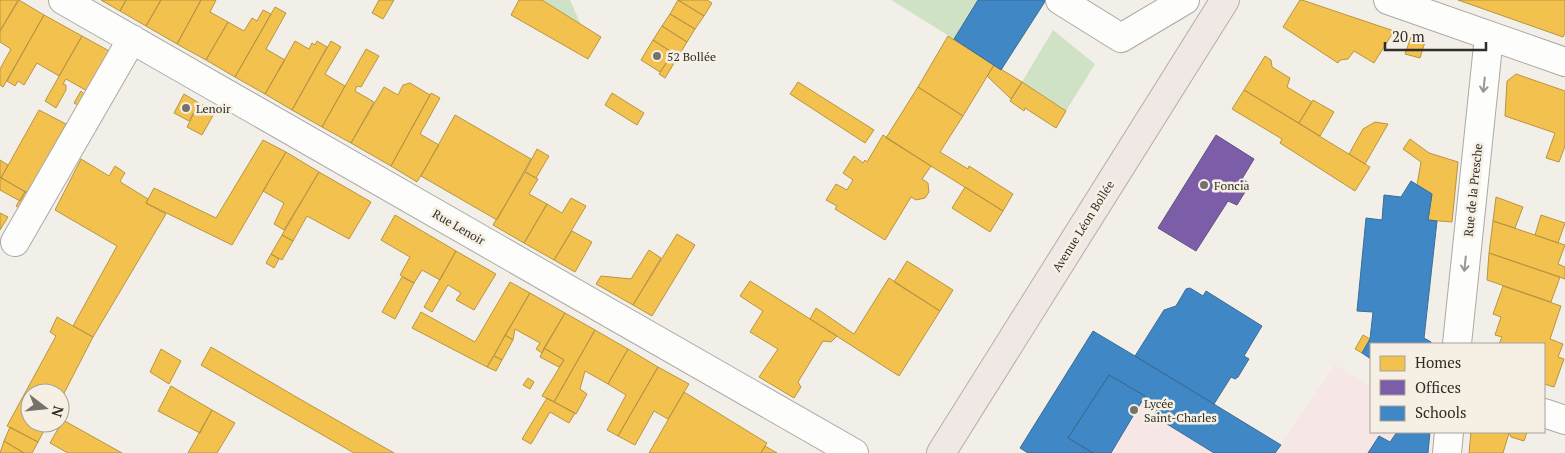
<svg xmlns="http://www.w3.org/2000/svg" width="1565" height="453" font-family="'PT Serif',serif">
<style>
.education{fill:#f6e6e5}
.green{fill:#d0e2c5}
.homes{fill:#f2c14e;stroke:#b89543}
.offices{fill:#7b5ea7;stroke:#655082}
.schools{fill:#3f88c5;stroke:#3b6d96}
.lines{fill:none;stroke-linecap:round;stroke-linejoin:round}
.minor-casing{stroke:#aca9a4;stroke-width:30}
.major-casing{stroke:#b8aba5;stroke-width:30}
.minor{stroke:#fdfdfc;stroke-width:28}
.major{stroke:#efe8e5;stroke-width:28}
.oneway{stroke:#979693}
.poi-dot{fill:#75726c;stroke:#f6f0e4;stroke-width:2}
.labels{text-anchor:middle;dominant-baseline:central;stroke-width:5;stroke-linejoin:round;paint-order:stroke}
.poi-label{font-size:12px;fill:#312e2a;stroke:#f6f0e4;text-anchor:start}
.street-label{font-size:12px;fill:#312e2a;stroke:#f6f0e4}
</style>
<rect width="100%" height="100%" fill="#f2efe8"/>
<path class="education" d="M1093,331L1281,445L1335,365L1371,387V432H1430L1428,453H1028L1020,448Z"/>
<path class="green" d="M542,0H570L581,25Z
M891,0H978L954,39Z
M1053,30L1095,64L1066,111L1022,82Z"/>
<path class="homes" d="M0,0H18L0,31Z
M19,0L44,15L3,87L0,85V69L11,49L0,42V31Z
M101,0H126L120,11Z
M126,0H161L146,26L120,11Z
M161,0H201L177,44L146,26Z
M201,0H216L210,12L228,22L206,60L177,44Z
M379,0H394L383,19L372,13Z
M519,0H542L601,37L588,59L511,15Z
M678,0L704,16L695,29L670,14Z
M678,0H707L712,3L704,16Z
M1300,0H1302L1394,31L1374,63L1354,51L1348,59L1340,60L1338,63L1283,27Z
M1458,0H1565V33L1563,37Z
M275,7L286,13L266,49L285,60L265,94L235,77Z
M263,10L271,14L235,77L206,60L228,22L244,31L252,18L257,21Z
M670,14L695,29L687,42L662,26Z
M44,15L82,36L59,76L37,63L24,85L18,81L15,86L7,81Z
M662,26L687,42L665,78L659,74L673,53L653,40Z
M82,36L111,52L89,92L66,79L63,84L66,85V90L56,108L45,101Z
M948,36L994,65L963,116L918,87Z
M1411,37L1425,42L1420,58L1405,54Z
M653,40L673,53L660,72L641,60Z
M295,41L309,49L312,43L315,45L317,41L327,47L292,110L265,94Z
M331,41L341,47L325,74L345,86L322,127L292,110Z
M366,49L379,56L361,87L357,86L355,91L374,102L351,143L322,127Z
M1265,56L1271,60L1272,67L1290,78L1287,87L1312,102L1299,123L1244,90Z
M994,65L1022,82L1011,99L987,76Z
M1516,74L1565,91V146L1559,162L1546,158L1555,133L1505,116L1507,81Z
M798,82L874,130L865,143L790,94Z
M1022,82L1066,111L1056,128L1025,108L1024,111L1010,101Z
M410,83L430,95L391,166L351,143L384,87L398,95L403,85Z
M918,87L963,116L940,152L968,169L969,166L1013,194L1003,211L886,138Z
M1244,90L1370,167L1355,191L1280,143L1282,139L1232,109Z
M81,91L86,96L80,106L74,103Z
M431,93L440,98L420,134L439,145L417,182L391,166Z
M612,93L644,113L637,125L605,105Z
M184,94L199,103L189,121L174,113Z
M1313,100L1334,112L1320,136L1299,123Z
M199,103L215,112L202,135L187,127Z
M39,110L66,124L28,193L1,178Z
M455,115L531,159L497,220L421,176Z
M1375,122L1388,124L1365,164L1349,154L1363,129Z
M883,135L931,166L922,179L928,183L929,192L925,198L916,200L911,197L885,240L835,209L837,206L826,200L836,184L847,190L853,180L843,173L854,156L863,163L865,160L867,162Z
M1410,139L1429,153L1458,162L1452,222L1428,220L1432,194L1417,185L1421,162L1403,149Z
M263,140L286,152L232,245L146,203L154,188L216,218Z
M537,149L549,156L536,178L525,172Z
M286,152L319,172L284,230L274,224L284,203L263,191Z
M81,159L109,176L115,166L121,170L125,173L120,181L122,183L148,199L146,203L166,214L93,337L73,326L117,246L55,210Z
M0,160L8,165L1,178L0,177Z
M319,172L371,202L349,239L307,216L293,241L282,235Z
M525,172L538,179L529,194L547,204L524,243L493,225Z
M0,177L25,192L20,201L0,190Z
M965,187L1003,211L990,232L952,208Z
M25,192L31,195L23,210L16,206Z
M1496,197L1523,207L1515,228L1493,221Z
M571,198L586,206L554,260L524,243L547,204L562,213Z
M0,213L8,217L0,230Z
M395,215L456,251L440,280L422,270L414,283L400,275L410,257L381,240Z
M1541,215L1565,223L1558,243L1535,235Z
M1493,221L1565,245L1558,264L1565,267V279L1489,253Z
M572,231L592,242L575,272L554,260Z
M677,234L695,245L652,316L633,305Z
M282,235L293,241L282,260L271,254Z
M649,250L661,258L633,305L596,284L601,276L631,279Z
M456,251L496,274L474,310L456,300L461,293L448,285L432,312L424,307Z
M1489,253L1560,277L1551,302L1487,280Z
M271,254L279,259L274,268L266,263Z
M907,261L953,290L940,311L894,282Z
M402,277L414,283L395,319L382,312Z
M889,278L940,311L899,376L810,319L816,308L854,334Z
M750,281L837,336L831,342L823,341L798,382L801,387L794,398L759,377L778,349L750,332L763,311L740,296Z
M510,282L530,293L487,367L412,328L421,312L475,342Z
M1503,286L1561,306L1550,339L1563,344L1558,357L1564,359L1554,387L1544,384V344H1499L1502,337L1495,335L1501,317L1493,314Z
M530,293L565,313L542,353L536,349L540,343L515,329L513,340L505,335Z
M565,313L595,330L554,402L542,396L564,360L544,348Z
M57,317L93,337L60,401V393H30V423H48L38,442L7,426L56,336L50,332Z
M595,330L628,349L608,384L585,371L580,389L587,394L576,414L554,402Z
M505,335L513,340L502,360L494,356Z
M1363,335L1370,339L1362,353L1355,349Z
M211,347L298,398L394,453H354L201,365Z
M544,348L564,360L559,367L540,357Z
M161,349L181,361L169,384L150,372Z
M628,349L658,367L618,436L607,430L626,395L608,384Z
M494,356L502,360L496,371L487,367Z
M658,367L689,384L668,419L654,411L635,445L618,436Z
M528,378L534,382L530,389L523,385Z
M171,386L212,410L200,433L158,411Z
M684,392L767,443L761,453H649Z
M547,398L575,413L569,423L550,412L531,444L522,439Z
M212,410L235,423L217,453H188Z
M63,420L122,453H68L50,443Z
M10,427L38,442L32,453H24L4,441Z
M1471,432H1527L1524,441L1511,437L1509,433L1503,453H1469Z
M4,441L24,453H0Z
M765,446L777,453H761Z"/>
<path class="offices" d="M1216,135L1254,159L1242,179L1249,183L1248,187L1237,205L1228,201L1196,251L1158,228Z"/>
<path class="schools" d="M978,0H1046L1001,70L954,39Z
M1411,181L1432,194L1428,220L1437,221L1424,338L1431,342V344H1371V359L1362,353L1370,339L1373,312L1357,311L1366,218L1382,220L1384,195L1401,197Z
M1190,288L1203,296L1206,291L1262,326L1244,356L1249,359L1238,377L1235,379L1231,377L1214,404L1135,356L1164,310L1176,306L1186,289Z
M1093,331L1135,356L1281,445L1275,453H1214L1154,416L1158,408L1143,399L1145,396L1109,375L1068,438L1093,453H1028L1020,448Z
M1109,375L1145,396L1111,453H1093L1068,438Z
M1397,432H1430L1428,453H1368L1379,436L1390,442Z"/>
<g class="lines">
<defs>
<path id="minor" d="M63,0L854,453
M1060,0L1121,38L1185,0
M1388,0L1565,62
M15,242L132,39
M1457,344L1489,36
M1544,413L1565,420
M1447,453L1449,432"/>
<path id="major" d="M941,453L1225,0"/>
</defs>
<use href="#minor" class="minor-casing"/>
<use href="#major" class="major-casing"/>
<use href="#minor" class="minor"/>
<use href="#major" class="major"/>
</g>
<defs><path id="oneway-shaft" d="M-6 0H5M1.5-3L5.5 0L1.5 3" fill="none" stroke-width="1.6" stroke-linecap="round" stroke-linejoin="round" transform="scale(1.25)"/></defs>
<g class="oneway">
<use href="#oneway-shaft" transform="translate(1484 85) rotate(96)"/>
<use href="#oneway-shaft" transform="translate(1465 264) rotate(96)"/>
</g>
<g class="poi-dot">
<circle cx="657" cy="56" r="5"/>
<circle cx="186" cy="108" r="5"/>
<circle cx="1204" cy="185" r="5"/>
<circle cx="1134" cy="410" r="5"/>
</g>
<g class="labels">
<g class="poi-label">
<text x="667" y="56">52 Bollée</text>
<text x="196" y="108">Lenoir</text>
<text x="1214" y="185">Foncia</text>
<text x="1144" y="403">Lycée<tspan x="1144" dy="14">Saint-Charles</tspan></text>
</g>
<g class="street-label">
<text transform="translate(1473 190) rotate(-84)">Rue de la Presche</text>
<text transform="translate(1083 226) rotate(-58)">Avenue Léon Bollée</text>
<text transform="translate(459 227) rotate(30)">Rue Lenoir</text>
</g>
</g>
<rect x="1370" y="343" width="175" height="90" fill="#f6f0e4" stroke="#a7a29a"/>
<rect x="1380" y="356" width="25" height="15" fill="#f2c14e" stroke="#a7a29a"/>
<text x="1415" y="368" font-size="15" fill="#312e2a">Homes</text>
<rect x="1380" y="380" width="25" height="15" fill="#7b5ea7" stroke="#a7a29a"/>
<text x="1415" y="393" font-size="15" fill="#312e2a">Offices</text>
<rect x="1380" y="406" width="25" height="15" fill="#3f88c5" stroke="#a7a29a"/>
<text x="1415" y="418" font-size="15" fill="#312e2a">Schools</text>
<g transform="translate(45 408) rotate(106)"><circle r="24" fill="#f6f0e4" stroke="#a7a29a"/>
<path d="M0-4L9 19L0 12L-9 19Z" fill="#75726c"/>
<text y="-8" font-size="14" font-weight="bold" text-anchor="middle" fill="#312e2a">N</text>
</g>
<path d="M1385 42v8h101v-8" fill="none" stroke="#312e2a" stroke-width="2.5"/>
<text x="1392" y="42" font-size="15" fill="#312e2a" stroke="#f6f0e4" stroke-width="4" paint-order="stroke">20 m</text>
</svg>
